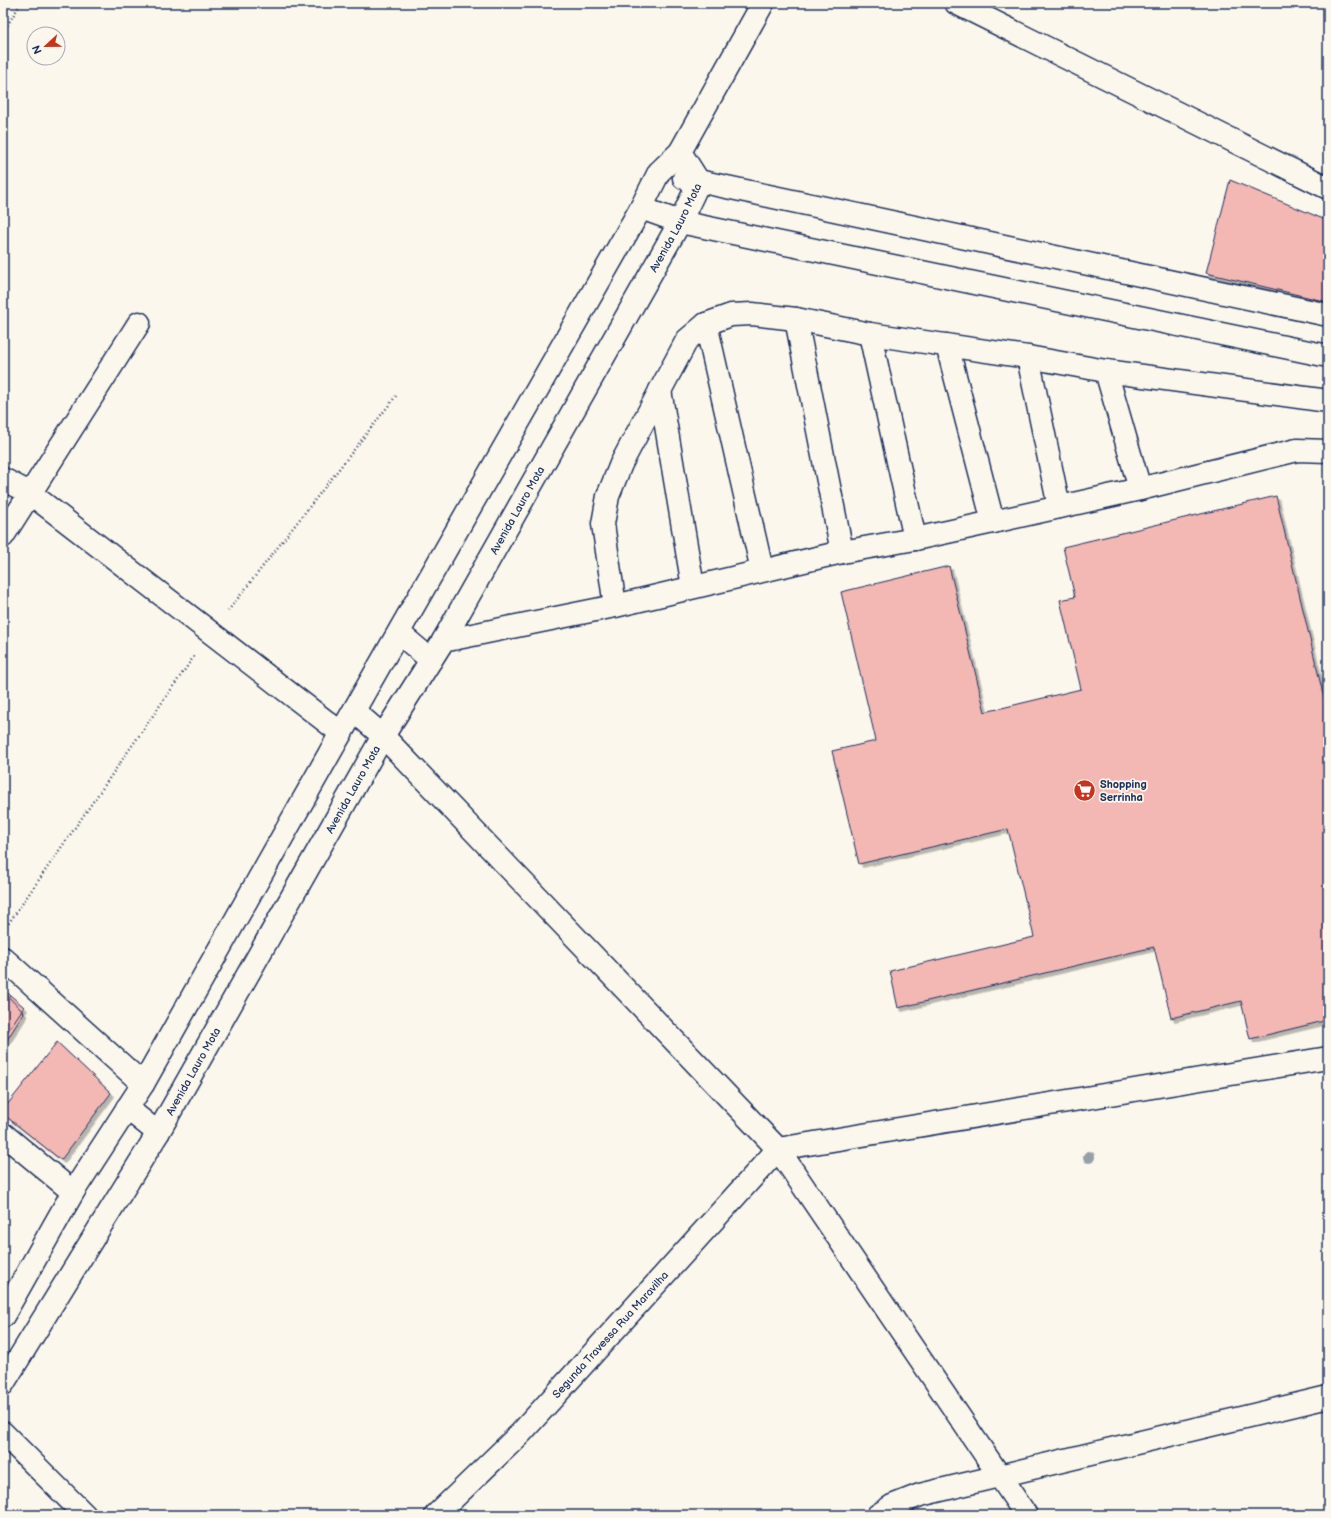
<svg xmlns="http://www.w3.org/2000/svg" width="1331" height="1518" font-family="'Balsamiq Sans',sans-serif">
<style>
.building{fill:#f3b7b4;stroke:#1b2f5e;filter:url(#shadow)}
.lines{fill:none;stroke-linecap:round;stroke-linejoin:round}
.minor-casing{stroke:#1b2f5e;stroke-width:25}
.path{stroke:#1b2f5e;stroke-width:2.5;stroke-dasharray:1 3;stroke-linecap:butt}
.minor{stroke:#fbf7ec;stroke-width:22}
.tree{fill:#94a1a7}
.labels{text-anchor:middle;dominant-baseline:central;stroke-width:3.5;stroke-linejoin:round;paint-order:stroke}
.street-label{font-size:11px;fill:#1b2f5e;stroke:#fbf7ec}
.poi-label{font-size:11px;font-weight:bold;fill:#1b2f5e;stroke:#fbf7ec;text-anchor:start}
</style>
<defs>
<filter id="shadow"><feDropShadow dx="3.5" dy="3.5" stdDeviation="0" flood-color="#0004"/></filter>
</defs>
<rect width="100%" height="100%" fill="#fbf7ec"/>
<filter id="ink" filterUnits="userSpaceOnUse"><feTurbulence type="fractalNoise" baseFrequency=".025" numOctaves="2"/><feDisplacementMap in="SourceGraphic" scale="8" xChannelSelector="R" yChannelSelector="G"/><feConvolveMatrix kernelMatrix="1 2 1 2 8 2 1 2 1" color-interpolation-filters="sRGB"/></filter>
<g filter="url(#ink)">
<path class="building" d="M1230,180L1328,221V302L1206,273Z
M1276,496L1328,715V1020L1250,1039L1241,1001L1171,1018L1154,947L898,1008L890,971L1034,937L1008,829L859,864L832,751L876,741L841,592L949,566L985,712L1081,689L1060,600L1075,597L1063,547Z
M3,989L24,1007L3,1038Z
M3,991L24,1013L3,1046Z
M57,1042L111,1093L61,1160L3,1114V1110Z"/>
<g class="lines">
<defs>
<g id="minor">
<path d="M956,3L1328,188"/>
<path d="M684,178L1328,315"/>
<path d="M641,208L680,222L1328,356"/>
<path d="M796,319L842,552"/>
<path d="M706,324L762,570"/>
<path d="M870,334L915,539"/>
<path d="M947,345L993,522"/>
<path d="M1028,357L1059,507"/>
<path d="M1106,371L1140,489"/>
<path d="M660,390L693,587"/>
<path d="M3,479L31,494L341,733"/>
<path d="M3,536L139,323"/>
<path d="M615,606L603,524L608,496L621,464L687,340L706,324L731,315L752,314L796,319L870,334L1028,357L1106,371L1328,401"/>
<path d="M399,633L431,660"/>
<path d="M443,641L615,606L842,552L915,539L993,522L1140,489L1297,450L1328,451"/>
<path d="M354,711L383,736L778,1149L1026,1515"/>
<path d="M3,958L143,1084"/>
<path d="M127,1108L158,1133"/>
<path d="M3,1134L73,1192"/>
<path d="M778,1149L1328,1058"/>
<path d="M3,1316L73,1192L143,1084L341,733L641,208L659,172L680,152L763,3"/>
<path id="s1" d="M3,1384L158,1133L383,736L443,641L680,222L699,182L680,152"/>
<path d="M3,1433L85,1515"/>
<path id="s2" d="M436,1515L521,1433L778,1149"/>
<path d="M878,1515L892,1506L920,1495L1328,1397"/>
</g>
</defs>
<use href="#minor" class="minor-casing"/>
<path class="path" d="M3,32L21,3
M228,611L396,396
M4,930L195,655"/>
<use href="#minor" class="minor"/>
</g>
<circle class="tree" cx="1089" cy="1157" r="6"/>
</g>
<defs>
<symbol id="supermarket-disc" viewBox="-11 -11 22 22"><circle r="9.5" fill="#c8321e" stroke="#fbf7ec"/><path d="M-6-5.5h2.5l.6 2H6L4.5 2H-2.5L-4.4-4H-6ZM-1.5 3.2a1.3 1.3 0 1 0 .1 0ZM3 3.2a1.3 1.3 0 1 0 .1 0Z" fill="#fff"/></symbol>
</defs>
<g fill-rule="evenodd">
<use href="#supermarket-disc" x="1072" y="778" width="25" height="25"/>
</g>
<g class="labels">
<g class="street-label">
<text stroke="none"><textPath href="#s1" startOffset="1338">Avenida Lauro Mota</textPath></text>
<text stroke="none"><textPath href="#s1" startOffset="1014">Avenida Lauro Mota</textPath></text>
<text stroke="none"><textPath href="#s1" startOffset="690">Avenida Lauro Mota</textPath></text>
<text stroke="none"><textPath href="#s1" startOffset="366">Avenida Lauro Mota</textPath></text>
<text stroke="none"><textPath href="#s2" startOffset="251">Segunda Travessa Rua Maravilha</textPath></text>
</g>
<g class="poi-label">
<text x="1100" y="784">Shopping<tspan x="1100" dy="13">Serrinha</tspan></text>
</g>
</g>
<rect width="1331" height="1518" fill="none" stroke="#fbf7ec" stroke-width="16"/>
<rect x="8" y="8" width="1315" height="1502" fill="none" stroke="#1b2f5e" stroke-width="1.5" filter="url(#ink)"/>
<g transform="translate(46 46) rotate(248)"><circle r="19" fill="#fbf7ec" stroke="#a1a7b3"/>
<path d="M0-3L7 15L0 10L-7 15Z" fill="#c8321e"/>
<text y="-6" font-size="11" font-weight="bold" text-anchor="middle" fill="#1b2f5e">N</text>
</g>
</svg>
